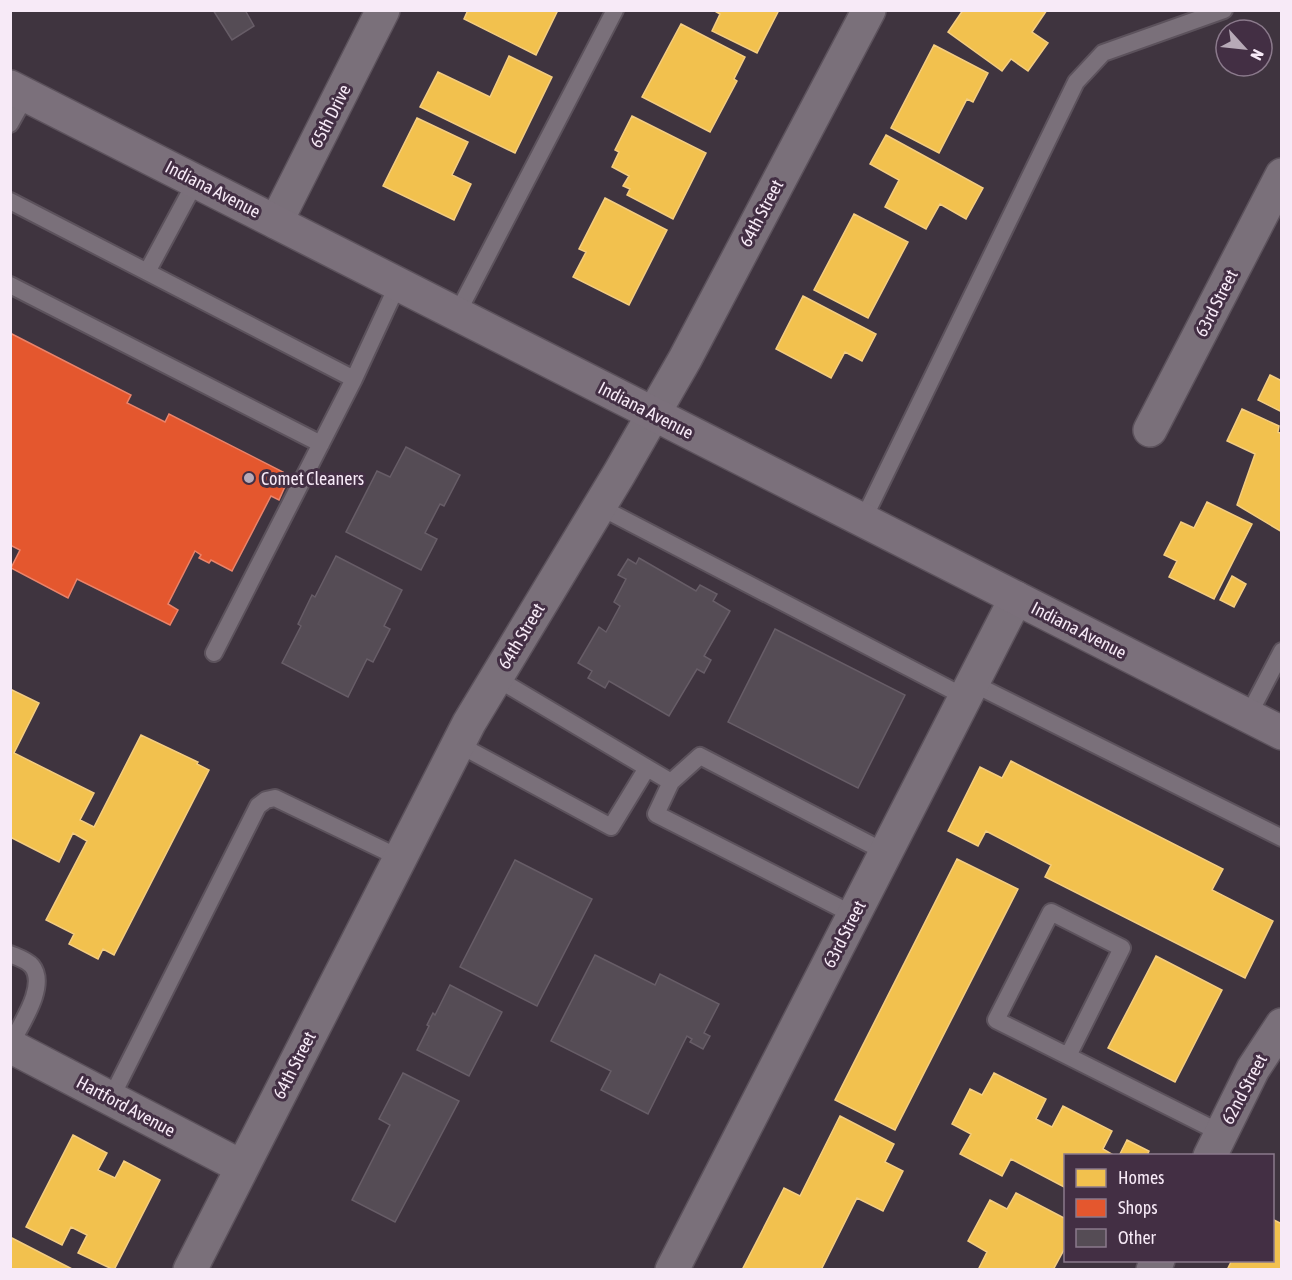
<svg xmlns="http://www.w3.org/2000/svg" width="1292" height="1280" font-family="'Asap Condensed',sans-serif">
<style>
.homes{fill:#f2c14e;stroke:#f4cd81;stroke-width:1.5}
.shops{fill:#e4572e;stroke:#ea836a;stroke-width:1.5}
.building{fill:#554c55;stroke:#675d67;stroke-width:1.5}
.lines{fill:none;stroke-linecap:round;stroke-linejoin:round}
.lane-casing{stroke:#5c525c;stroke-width:20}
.street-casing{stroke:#5c525c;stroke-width:36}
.secondary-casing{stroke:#5c525c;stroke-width:36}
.lane{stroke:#7a707a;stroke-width:16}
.street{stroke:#7a707a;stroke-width:33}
.secondary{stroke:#7b707b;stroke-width:33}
.poi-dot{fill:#b7aab7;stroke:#432f44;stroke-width:2}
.labels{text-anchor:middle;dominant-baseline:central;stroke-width:6;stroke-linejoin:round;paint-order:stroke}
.street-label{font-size:18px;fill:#f7eaf7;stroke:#432f44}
.poi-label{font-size:18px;fill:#f7eaf7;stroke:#432f44;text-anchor:start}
</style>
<rect width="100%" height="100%" fill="#3f343f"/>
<path class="homes" d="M468,10H558L536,55L464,19Z
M713,10H779L757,53L712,31L720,14Z
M963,10H1047L1032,32L1048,43L1028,71L1011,59L1002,71L948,32Z
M681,24L745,57L734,79L737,81L710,132L642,97Z
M934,45L988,73L973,102L967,99L939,153L891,128Z
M509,56L552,77L515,153L420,107L438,72L490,97Z
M632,116L706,153L673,219L627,195L630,189L623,186L629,176L612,167L619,152L615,150Z
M417,118L468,142L452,175L471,184L454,220L383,186Z
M886,135L983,188L966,219L940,204L926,229L885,207L899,180L870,164Z
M605,198L667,230L629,305L573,277L586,252L579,249Z
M854,214L908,242L868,318L814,290Z
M803,296L876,334L862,361L845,352L831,378L776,349Z
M1270,375L1282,381V412L1258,400Z
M1242,409L1279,426L1278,432L1282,434V532L1237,505L1255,454L1227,441Z
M1207,502L1252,524L1214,599L1169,577L1177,561L1164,555L1181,522L1194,528Z
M1232,576L1246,584L1234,607L1220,600Z
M10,689L39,703L14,753L94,793L80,820L94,827L141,735L198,762L197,764L209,770L114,955L103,949L98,959L69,944L74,934L46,920L87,841L73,833L59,862L10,837Z
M1011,761L1223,869L1212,890L1273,921L1245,978L1045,877L1051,865L986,831L978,846L948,831L980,767L1002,778Z
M957,859L1018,889L895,1130L835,1100Z
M1156,956L1222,990L1175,1082L1108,1048Z
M994,1073L1046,1099L1036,1119L1052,1127L1063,1106L1112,1131L1103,1149L1115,1156H1066V1188L1011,1159L1002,1176L960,1154L971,1134L952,1124L970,1089L982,1095Z
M840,1116L894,1144L885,1162L903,1171L883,1211L857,1198L821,1270H742L784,1188L800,1196Z
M73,1135L107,1153L98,1170L115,1178L124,1161L160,1180L114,1270L78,1253L87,1235L71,1227L62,1245L26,1227Z
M1127,1140L1149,1151L1147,1156H1119Z
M1016,1193L1066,1219V1246L1053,1270H978L987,1252L968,1241L990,1200L1007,1209Z
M1272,1219L1282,1224V1270H1227L1232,1260H1272Z
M10,1237L74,1270H10Z"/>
<path class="shops" d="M10,333L131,395L127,403L165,422L169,414L283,472L280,478L287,482L279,500L271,496L232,571L211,560L209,563L199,558L201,555L195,551L168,604L178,610L170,625L77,579L68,598L11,568L20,550L10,545Z"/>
<path class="building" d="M213,10H245L254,26L232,40Z
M406,447L460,475L444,506L440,504L425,533L437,539L421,570L346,532L377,471L390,477Z
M336,556L402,590L384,626L390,629L373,662L367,659L348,697L282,663L301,626L298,624L312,595L315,597Z
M639,558L696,591L700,585L717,594L713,601L730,611L704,656L711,660L704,673L697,669L669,716L609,681L605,688L588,678L592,671L578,663L599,627L606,632L620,606L614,602L626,579L618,575L628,559L636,564Z
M775,629L905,695L858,788L728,722Z
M515,860L592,899L537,1006L460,967Z
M595,955L655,985L660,974L719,1004L704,1033L710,1036L703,1049L690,1042L692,1039L687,1036L648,1114L601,1090L611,1071L551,1041Z
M450,985L502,1012L469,1076L417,1050L429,1026L427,1025L433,1013L435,1015Z
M403,1073L459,1101L395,1222L352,1200L390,1125L379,1119Z"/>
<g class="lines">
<defs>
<path id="lane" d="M10,124L26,95
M10,201L354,379
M147,272L196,181
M10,285L321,444
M457,314L615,10
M600,507L965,697
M863,520L1076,82L1103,53L1224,10
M214,653L354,379L398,284
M496,678L671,782L700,756L885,852
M972,683L1282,838
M1248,716L1282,651
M458,744L611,827L647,768
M671,782L656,814L854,915
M10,954C17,957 27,960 32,966C48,986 20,1025 10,1046
M1068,1056L1122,948L1051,912L996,1020L1221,1133
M111,1098L258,806L266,800L275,798L400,858"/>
<path id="street" d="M276,222L383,10
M1150,430L1282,175
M10,1046L242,1167
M1210,1156L1253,1069L1282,1025
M190,1270L469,723L619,474L685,359L869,10
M672,1270L1016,598
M1153,1270L1158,1260"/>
<path id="secondary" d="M10,87L1282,733"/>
</defs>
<use href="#lane" class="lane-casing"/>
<use href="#street" class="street-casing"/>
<use href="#secondary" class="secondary-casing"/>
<use href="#lane" class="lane"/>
<use href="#street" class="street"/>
<use href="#secondary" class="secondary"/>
</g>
<circle class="poi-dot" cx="249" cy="478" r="6"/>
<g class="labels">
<g class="street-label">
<text transform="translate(330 116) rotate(-63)">65th Drive</text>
<text transform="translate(213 189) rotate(27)">Indiana Avenue</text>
<text transform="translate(761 213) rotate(-62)">64th Street</text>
<text transform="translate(1216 303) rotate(-63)">63rd Street</text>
<text transform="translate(646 410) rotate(27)">Indiana Avenue</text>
<text transform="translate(1079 630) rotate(27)">Indiana Avenue</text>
<text transform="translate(521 636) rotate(-59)">64th Street</text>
<text transform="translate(844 934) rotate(-63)">63rd Street</text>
<text transform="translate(294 1065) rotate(-63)">64th Street</text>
<text transform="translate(1244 1089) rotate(-62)">62nd Street</text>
<text transform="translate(126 1106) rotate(28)">Hartford Avenue</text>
</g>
<g class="poi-label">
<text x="261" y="478">Comet Cleaners</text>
</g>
</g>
<rect width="1292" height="1280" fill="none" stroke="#f7eaf7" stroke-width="24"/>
<rect x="1064" y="1154" width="210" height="108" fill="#432f44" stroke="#8b7a8c" stroke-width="1.5"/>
<rect x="1076" y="1169" width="30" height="18" fill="#f2c14e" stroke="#8b7a8c" stroke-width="1.5"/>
<text x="1118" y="1184" font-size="18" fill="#f7eaf7">Homes</text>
<rect x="1076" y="1199" width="30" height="18" fill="#e4572e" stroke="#8b7a8c" stroke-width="1.5"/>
<text x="1118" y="1214" font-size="18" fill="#f7eaf7">Shops</text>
<rect x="1076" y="1229" width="30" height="18" fill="#554c55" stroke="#8b7a8c" stroke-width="1.5"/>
<text x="1118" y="1244" font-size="18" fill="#f7eaf7">Other</text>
<g transform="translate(1244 48) rotate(117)"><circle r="28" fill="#432f44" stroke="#8b7a8c" stroke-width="1.5"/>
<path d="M0-4.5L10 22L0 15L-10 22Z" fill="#b7aab7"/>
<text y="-9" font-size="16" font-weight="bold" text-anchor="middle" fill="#f7eaf7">N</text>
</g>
</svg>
